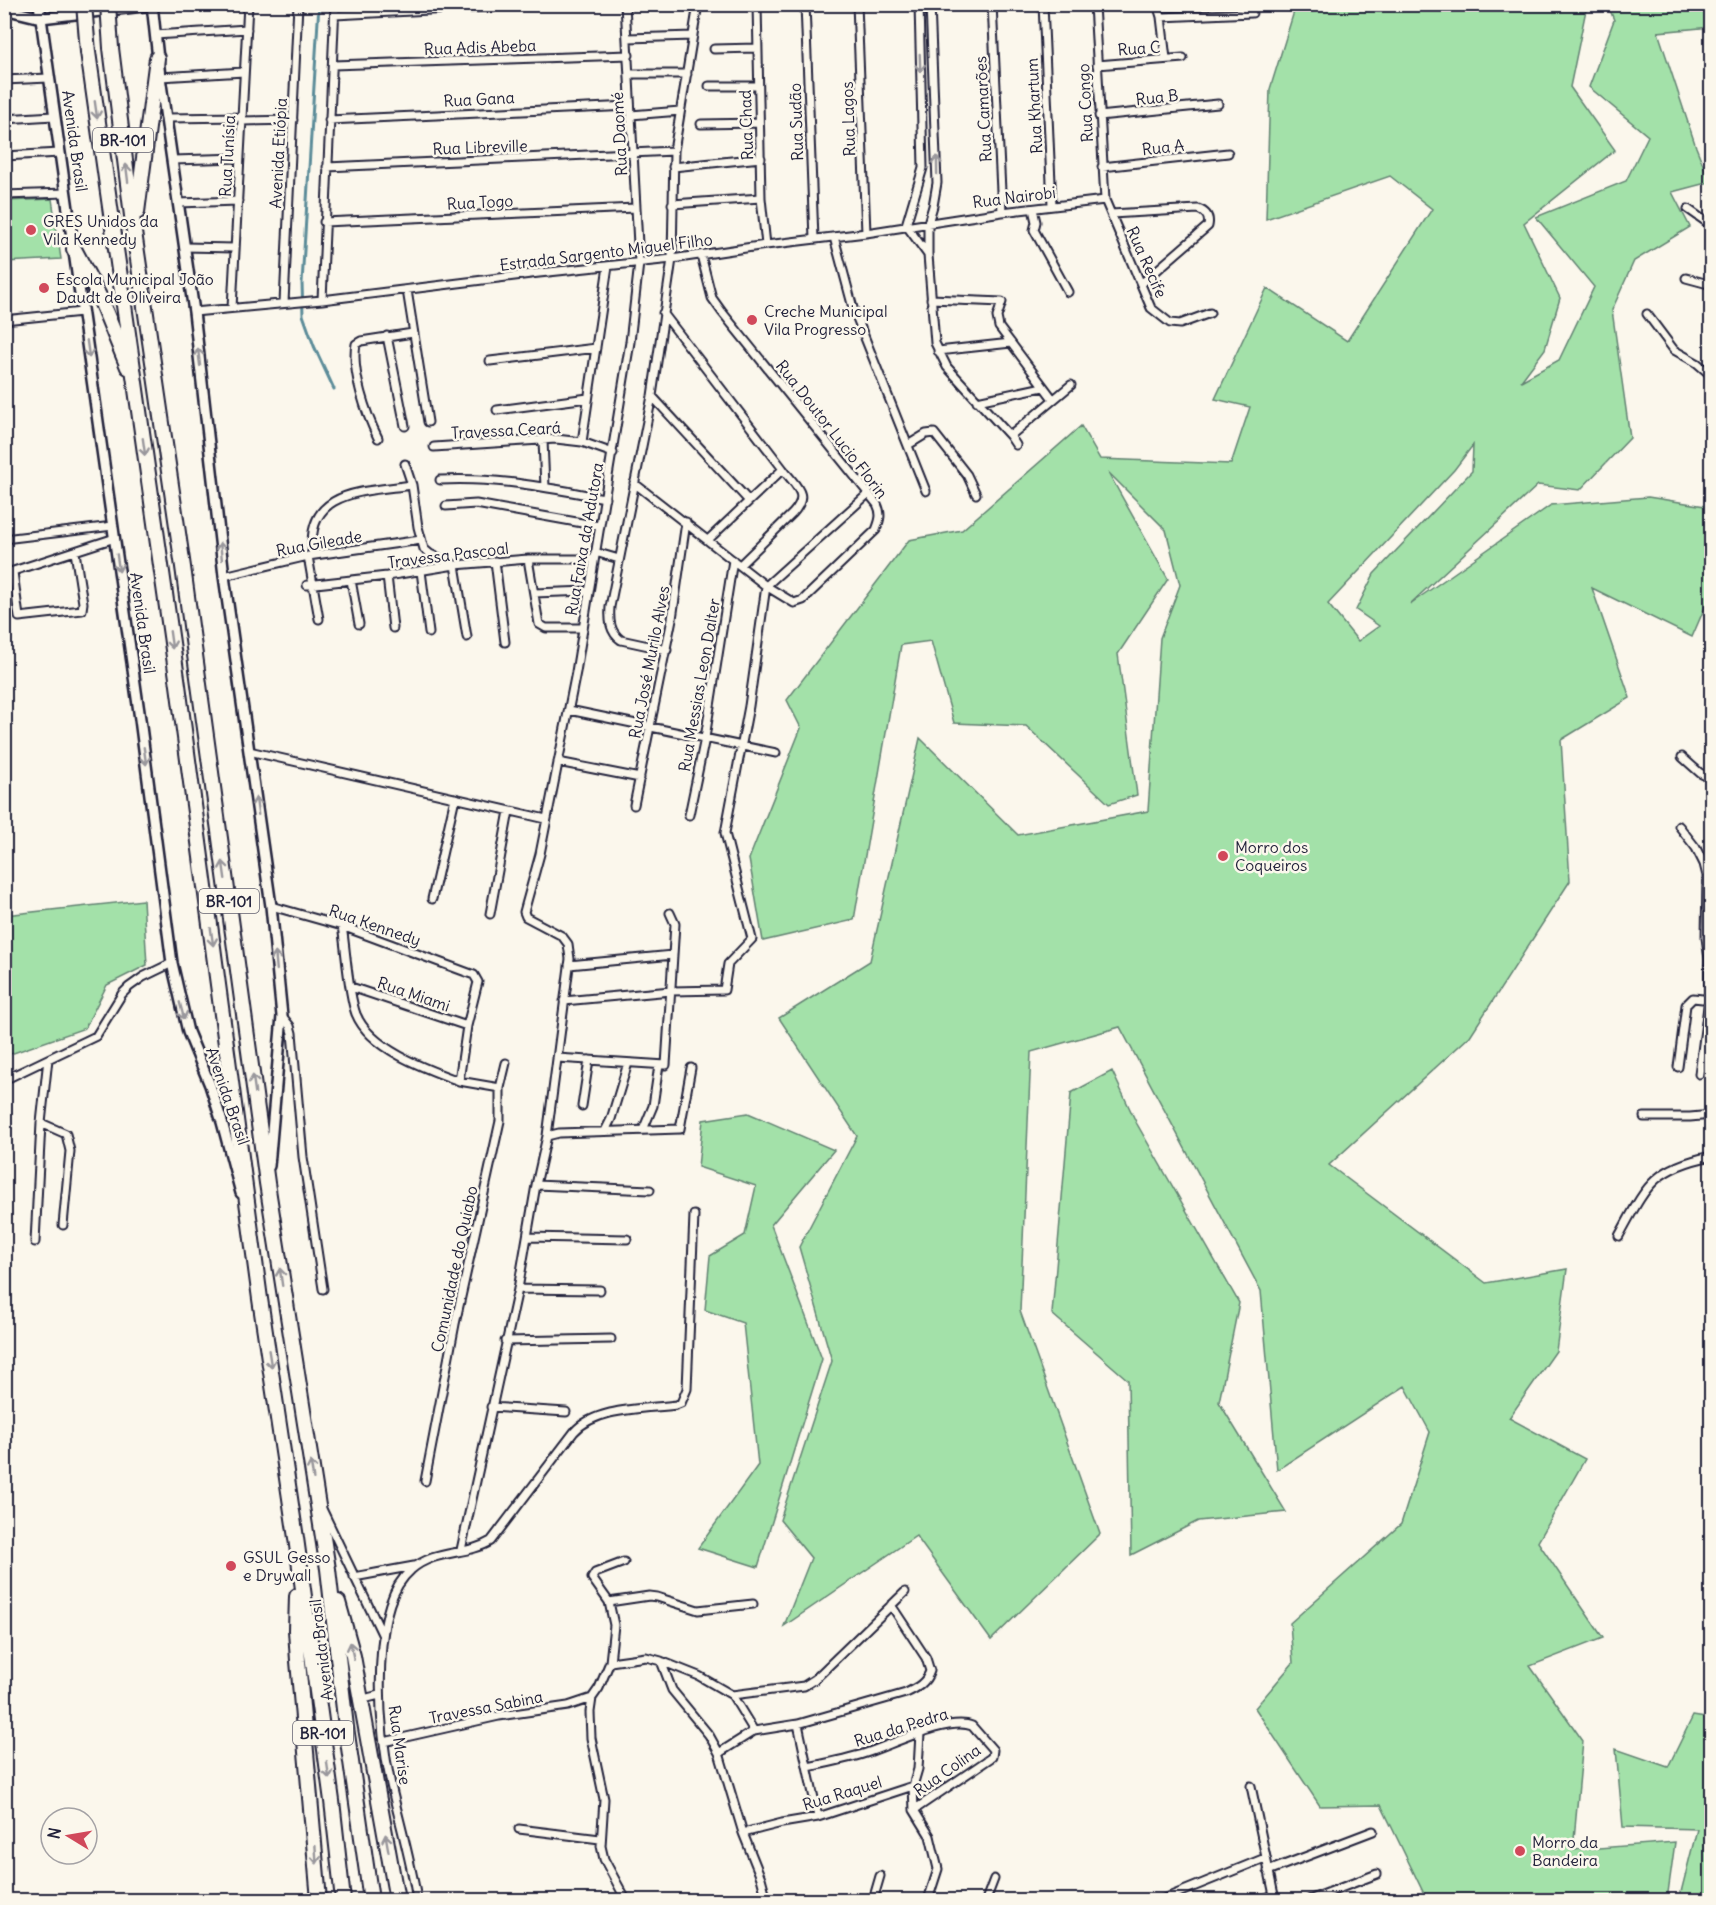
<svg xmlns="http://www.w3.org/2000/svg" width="1716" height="1905" font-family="Delius,sans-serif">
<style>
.green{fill:#a3e1a9;stroke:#628272;stroke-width:1.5;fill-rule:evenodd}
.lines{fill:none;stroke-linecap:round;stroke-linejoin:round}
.stream{stroke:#5b8c99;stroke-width:3}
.minor-casing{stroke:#22223b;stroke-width:11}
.tertiary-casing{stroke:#22223b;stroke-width:14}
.motorway-casing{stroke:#22223b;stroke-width:18}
.minor{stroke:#fbf7ec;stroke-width:7}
.tertiary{stroke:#fbf7ec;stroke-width:9}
.motorway{stroke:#fbf7ec;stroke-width:14}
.motorway-bridge-casing{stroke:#22223b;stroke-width:18;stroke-linecap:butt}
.motorway-bridge{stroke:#fbf7ec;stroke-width:14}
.oneway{stroke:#99979c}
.poi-dot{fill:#d1495b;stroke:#fbf7ec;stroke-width:2}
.labels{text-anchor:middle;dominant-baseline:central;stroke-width:5;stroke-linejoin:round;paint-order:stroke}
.shield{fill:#fbf7ec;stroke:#636270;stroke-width:1.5}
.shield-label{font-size:15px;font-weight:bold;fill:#22223b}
.street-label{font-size:16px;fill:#22223b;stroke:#fbf7ec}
.poi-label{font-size:16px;fill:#22223b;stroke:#fbf7ec;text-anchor:start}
</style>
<rect width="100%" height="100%" fill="#fbf7ec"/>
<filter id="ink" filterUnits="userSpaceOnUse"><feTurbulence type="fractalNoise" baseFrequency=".0167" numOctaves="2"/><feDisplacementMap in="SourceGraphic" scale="12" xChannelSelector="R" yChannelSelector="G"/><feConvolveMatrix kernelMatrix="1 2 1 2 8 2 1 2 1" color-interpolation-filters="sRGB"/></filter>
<g filter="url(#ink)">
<path class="green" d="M707,5H753V9H706Z
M1296,5H1587L1570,87L1615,150L1524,223L1560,298L1545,349L1521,381L1559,360L1594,287L1536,217L1626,181L1648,136L1589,87L1614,20L1608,5H1711V27L1658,32L1696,147L1710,182L1672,192L1690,227L1634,261L1612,310L1630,438L1580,490L1538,485L1410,604L1551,505L1648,497L1711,507V593L1692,637L1592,588L1630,698L1561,740L1570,881L1470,1036L1329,1165L1486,1283L1567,1269L1556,1351L1509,1418L1585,1459L1538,1542L1603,1638L1530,1666L1583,1741L1573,1850L1675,1842L1667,1900H1427L1381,1805L1320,1806L1255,1708L1293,1663L1290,1623L1401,1524L1430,1432L1405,1386L1277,1470L1261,1291L1120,1027L1031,1052L1020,1311L1100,1534L991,1640L916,1536L784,1626L811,1558L780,1520L832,1361L799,1247L857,1136L779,1018L870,961L920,738L1018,835L1148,811L1160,638L1180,585L1166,530L1108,472L1168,579L1118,654L1137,795L1109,804L1026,726L954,723L931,641L901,645L854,920L763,941L749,859L801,728L787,700L909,540L962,530L1081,426L1100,459L1231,464L1250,407L1215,399L1267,288L1347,341L1432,209L1390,176L1266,219L1270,89ZM1473,445L1472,471L1374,574L1356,610L1379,626L1358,641L1328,604L1454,470Z
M52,199L61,259L5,262V201Z
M143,900L147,965L107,985L85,1028L5,1056V915Z
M1112,1071L1137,1124L1239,1303L1219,1402L1286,1512L1198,1521L1131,1555L1128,1380L1052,1314L1071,1093Z
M748,1113L834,1150L771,1225L822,1359L758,1567L698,1548L758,1465L743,1323L705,1310L710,1256L745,1235L756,1186L698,1167L703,1120Z
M1693,1716L1711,1719V1900H1679L1697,1829L1623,1827L1616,1749L1668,1767Z"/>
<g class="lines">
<path class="stream" d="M319,4L302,283L303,315L314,346L334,389"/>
<defs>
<path id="minor" d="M757,4L761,198L766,245
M805,4L814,239
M857,4L866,233
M919,4L923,168L906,225L928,255
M930,4L937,183L933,206L928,223V255L935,343L947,367L1010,436L1016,445
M992,4L1002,212
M1043,4L1052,205
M1094,4L1105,200L1151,308L1170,323L1180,324L1210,313
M1157,4L1161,17L1166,59
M335,15L544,4
M1161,17L1252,13
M155,35L247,29
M628,38L693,36
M714,49L757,48
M333,65L629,55
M1097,65L1183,58
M630,74H687
M160,77L244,72
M4,80L49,78
M709,86H758
M631,115L680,111
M1099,116L1218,104
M167,118L242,117
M4,119L54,116
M329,120L630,106
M242,121L293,120
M701,124L759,123
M4,156L60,153
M173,160L240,158
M327,167L674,151
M673,167L761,158
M1102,167L1228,153
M4,195L66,193
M178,203L238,201
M672,204L761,198
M1033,209L1036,222L1034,230L1068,292
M1688,209L1712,226
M1111,214L1198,209C1206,212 1210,217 1208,226L1141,284
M324,222L636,208
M834,237L853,308L926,491
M184,247L235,248
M1686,278L1712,285
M407,290L428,422
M931,299L1002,302L997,317L999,327L1053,399
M322,300L335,4
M284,303L298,4
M232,308L248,4
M194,312L322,300L539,273L672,259L766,245L866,233L1002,212L1105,200
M663,313L783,469C796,487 810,494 793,513L740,565
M1647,314L1674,350L1697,363L1712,376
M4,320L82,312
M387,336L405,426
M938,351L1011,343
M490,361L596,348
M652,396L749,501
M977,401L1043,387
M497,410L588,398
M1010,436L1071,385
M378,438C366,414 351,371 356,344L361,341L413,333
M543,440L545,487
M582,442L608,266
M908,445L926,434L934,433L967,475L976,494
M434,447L556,439L582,442L613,453
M405,464L412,485L418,527L424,549L430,554L455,565L467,637
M440,480C500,477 547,488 605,498
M634,483L766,586L794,603L803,600L809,594L876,530C880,520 882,514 877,504L722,312L712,298L701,255
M446,506L476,504L599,526
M4,539L113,526
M709,539L783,469
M595,552L619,559
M313,555C304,489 364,492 412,485
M308,556L319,619
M528,559L539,624L546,628H582
M495,561L505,642
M421,571L429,633
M13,572L19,617L82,610L83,603L75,552
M4,574L115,538
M224,576L308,556L421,540
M387,576L393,628
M351,580L359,624
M307,585L387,576L455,565L528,559H593
M534,593L588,591
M667,650L621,640C610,632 609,621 610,607L652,396L672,259L674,151L698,4
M569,710L776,753
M249,751L546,819
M1682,757L1700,773L1712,779
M558,762L640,778
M634,805L672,619L686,522
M689,815L705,738L733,560
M1679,826L1696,848L1704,864L1707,876L1706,938L1709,959V999L1699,1074
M432,899L455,798
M271,906L342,926L474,975L478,982L467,1026L459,1081L500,1088
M490,914L509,811
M342,926C346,950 348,992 356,1014C370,1049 426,1069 459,1081
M569,965L673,955
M351,987L467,1026
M564,1001L671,991L724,990L728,964L752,939L725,833L749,706L766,586L869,493
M282,1016L290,1026L292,1033L303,1157L323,1289
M557,1058L666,1065L675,924L670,913
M1678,1067L1686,1005L1693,998L1712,1000
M4,1080L96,1036L122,994L129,987L143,977L172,963
M582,1106L589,1060
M1644,1117H1690L1712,1115
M41,1123L66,1134L70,1151L63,1225
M643,1130L653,1106L659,1065
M605,1131L611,1119L628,1063
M547,1136L570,959L568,944L562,936L526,917L524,912L540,854L576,672L630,342L639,263L625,4
M536,1185L650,1190
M1619,1236C1646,1187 1652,1168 1712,1156
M528,1237L627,1239
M35,1242L41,1123L48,1059
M518,1289L600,1290
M505,1341L611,1339
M491,1407L566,1412
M425,1481L455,1324L500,1121V1088L506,1063
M323,1511L383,1636
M461,1550L518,1289L536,1185L547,1136L559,1133L680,1129L691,1068
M624,1562L595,1573L592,1578L609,1602L614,1625L610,1662L599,1688L592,1698L590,1712L591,1738L604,1799L601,1846L604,1859L626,1900
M354,1577L414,1566
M609,1602L649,1596L657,1597L698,1610L753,1604
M661,1661L672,1690L709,1735L719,1753L743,1833L761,1878L767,1900
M610,1662L646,1657L661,1661L699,1676L732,1695L754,1731
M732,1695L804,1686L815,1679L905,1592
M360,1700L379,1695
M798,1724L818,1817
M920,1733L918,1769L913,1786L914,1810L930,1836L938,1869L928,1900
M384,1742L499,1716L568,1706L592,1698
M719,1753L754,1731L798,1724L906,1693C917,1688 926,1683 930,1671L926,1658L891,1605
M808,1767C827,1763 847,1759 866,1753C891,1745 949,1716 972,1726L993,1750L992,1757L914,1810
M1251,1786L1275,1900
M519,1829L600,1839
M743,1833L782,1823L818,1817L913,1786
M1268,1871L1373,1831
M417,1900C411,1861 400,1824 391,1785C381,1739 378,1691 382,1645C385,1619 390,1588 411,1570C434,1549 467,1556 491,1541L574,1432C596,1407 645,1409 676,1405L681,1403L687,1389L694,1215
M873,1900L880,1876
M986,1900L994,1879
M1161,1900L1265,1858
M1261,1900L1273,1895
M1309,1900L1377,1874"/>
<path id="tertiary" d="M39,4L140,719L172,963L188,1032L210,1085L222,1122L241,1193
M152,4L160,77L194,312L224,576L271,906L282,1016L269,1166
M4,9L41,18L152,5"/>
<path id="motorway" d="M111,48L134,232L183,567L267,1183L328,1569L346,1727L371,1900
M88,52L178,685L260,1299L296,1538L332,1801L343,1900
M137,212L157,58
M74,249L99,296L128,367
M297,1596L296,1630L298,1661L319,1900
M338,1602L353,1656L397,1900"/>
</defs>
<use href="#minor" class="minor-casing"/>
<use href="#tertiary" class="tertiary-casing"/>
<use href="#motorway" class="motorway-casing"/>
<use href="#minor" class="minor"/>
<use href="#tertiary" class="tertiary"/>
<use href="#motorway" class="motorway"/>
<defs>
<path id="motorway-bridge" d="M84,4L88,52
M108,4L111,48"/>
</defs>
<use href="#motorway-bridge" class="motorway-bridge-casing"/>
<use href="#motorway-bridge" class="motorway-bridge"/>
</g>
<defs><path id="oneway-shaft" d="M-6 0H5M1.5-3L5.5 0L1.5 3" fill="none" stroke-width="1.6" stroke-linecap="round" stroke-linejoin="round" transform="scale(1.5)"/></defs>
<g class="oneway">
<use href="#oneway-shaft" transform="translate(920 63) rotate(88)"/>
<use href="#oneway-shaft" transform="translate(96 110) rotate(82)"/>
<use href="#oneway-shaft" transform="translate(937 165) rotate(-91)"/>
<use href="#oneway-shaft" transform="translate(127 173) rotate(-97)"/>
<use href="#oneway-shaft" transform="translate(88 349) rotate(82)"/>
<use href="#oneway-shaft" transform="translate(199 357) rotate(-97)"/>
<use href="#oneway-shaft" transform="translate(144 447) rotate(82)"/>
<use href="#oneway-shaft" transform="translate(221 551) rotate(-96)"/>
<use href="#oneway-shaft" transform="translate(118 563) rotate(82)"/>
<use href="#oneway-shaft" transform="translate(171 640) rotate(82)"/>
<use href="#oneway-shaft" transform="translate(145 756) rotate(82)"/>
<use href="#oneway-shaft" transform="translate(257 806) rotate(-98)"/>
<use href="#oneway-shaft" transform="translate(224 870) rotate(-98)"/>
<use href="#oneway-shaft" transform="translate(212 937) rotate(82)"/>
<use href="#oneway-shaft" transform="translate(276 961) rotate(-95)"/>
<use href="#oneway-shaft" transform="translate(182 1011) rotate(75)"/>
<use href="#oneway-shaft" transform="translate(254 1084) rotate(-98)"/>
<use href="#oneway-shaft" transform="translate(281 1277) rotate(-98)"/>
<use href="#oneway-shaft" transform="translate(270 1359) rotate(81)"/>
<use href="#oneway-shaft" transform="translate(312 1470) rotate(-99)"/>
<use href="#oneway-shaft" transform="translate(352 1651) rotate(-102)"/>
<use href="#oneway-shaft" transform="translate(328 1770) rotate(82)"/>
<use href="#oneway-shaft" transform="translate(387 1843) rotate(-100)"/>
<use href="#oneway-shaft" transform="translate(316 1855) rotate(86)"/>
</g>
</g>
<g class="poi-dot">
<circle cx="31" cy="230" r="6"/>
<circle cx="44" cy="288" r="6"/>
<circle cx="752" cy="320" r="6"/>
<circle cx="1223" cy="856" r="6"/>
<circle cx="231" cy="1566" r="6"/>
<circle cx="1520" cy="1851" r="6"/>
</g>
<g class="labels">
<g class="shield">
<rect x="93" y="128" width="60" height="24" rx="4.5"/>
<rect x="199" y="889" width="60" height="24" rx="4.5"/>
<rect x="293" y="1721" width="60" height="24" rx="4.5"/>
</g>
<g class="shield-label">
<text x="123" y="140">BR-101</text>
<text x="229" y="901">BR-101</text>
<text x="323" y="1733">BR-101</text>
</g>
<g class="street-label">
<text transform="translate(480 47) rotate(-2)">Rua Adis Abeba</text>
<text transform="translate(1139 48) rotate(-4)">Rua C</text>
<text transform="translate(1157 97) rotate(-6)">Rua B</text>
<text transform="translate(479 99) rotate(-3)">Rua Gana</text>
<text transform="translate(1085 103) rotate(-93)">Rua Congo</text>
<text transform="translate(1034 106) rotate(-93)">Rua Khartum</text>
<text transform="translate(983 109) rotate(-93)">Rua Camarões</text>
<text transform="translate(848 119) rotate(-92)">Rua Lagos</text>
<text transform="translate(796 122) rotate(-92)">Rua Sudão</text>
<text transform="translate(746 125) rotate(-92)">Rua Chad</text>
<text transform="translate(619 134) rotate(-93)">Rua Daomé</text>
<text transform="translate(75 141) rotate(82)">Avenida Brasil</text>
<text transform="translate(480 147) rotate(-2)">Rua Libreville</text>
<text transform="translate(1163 147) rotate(-6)">Rua A</text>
<text transform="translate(278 153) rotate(-87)">Avenida Etiópia</text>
<text transform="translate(227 156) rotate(-87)">Rua Tunísia</text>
<text transform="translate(1014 197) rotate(-7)">Rua Nairobi</text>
<text transform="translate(480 202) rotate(-3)">Rua Togo</text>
<text transform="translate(606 252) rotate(-7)">Estrada Sargento Miguel Filho</text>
<text transform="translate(1147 262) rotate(66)">Rua Recife</text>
<text transform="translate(832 429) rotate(52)">Rua Doutor Lucio Florin</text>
<text transform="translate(506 430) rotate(-3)">Travessa Ceará</text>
<text transform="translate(584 539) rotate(-80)">Rua Faixa da Adutora</text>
<text transform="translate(319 543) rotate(-10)">Rua Gileade</text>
<text transform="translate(448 555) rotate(-7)">Travessa Pascoal</text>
<text transform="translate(143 623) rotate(82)">Avenida Brasil</text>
<text transform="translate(649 662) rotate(-79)">Rua José Murilo Alves</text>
<text transform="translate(699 685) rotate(-80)">Rua Messias Leon Dalter</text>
<text transform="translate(375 925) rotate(19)">Rua Kennedy</text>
<text transform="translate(414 994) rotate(19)">Rua Miami</text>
<text transform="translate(228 1096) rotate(71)">Avenida Brasil</text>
<text transform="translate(454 1269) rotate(-78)">Comunidade do Quiabo</text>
<text transform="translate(321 1650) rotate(-97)">Avenida Brasil</text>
<text transform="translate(486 1707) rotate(-11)">Travessa Sabina</text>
<text transform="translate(901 1727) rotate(-17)">Rua da Pedra</text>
<text transform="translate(400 1745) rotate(82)">Rua Marise</text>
<text transform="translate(947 1770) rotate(-35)">Rua Colina</text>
<text transform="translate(842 1793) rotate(-17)">Rua Raquel</text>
</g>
<g class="poi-label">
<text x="43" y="221">GRES Unidos da<tspan x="43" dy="18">Vila Kennedy</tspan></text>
<text x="56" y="279">Escola Municipal João<tspan x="56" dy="18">Daudt de Oliveira</tspan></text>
<text x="764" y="311">Creche Municipal<tspan x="764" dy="18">Vila Progresso</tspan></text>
<text x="1235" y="847">Morro dos<tspan x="1235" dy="18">Coqueiros</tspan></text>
<text x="243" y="1557">GSUL Gesso<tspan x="243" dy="18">e Drywall</tspan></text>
<text x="1532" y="1842">Morro da<tspan x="1532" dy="18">Bandeira</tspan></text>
</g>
</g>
<rect width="1716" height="1905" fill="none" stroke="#fbf7ec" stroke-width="24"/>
<rect x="12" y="12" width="1692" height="1881" fill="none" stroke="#22223b" stroke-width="2" filter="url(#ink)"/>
<g transform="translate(69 1836) rotate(281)"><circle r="28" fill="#fbf7ec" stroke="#a4a2a5" stroke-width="1.5"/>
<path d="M0-4.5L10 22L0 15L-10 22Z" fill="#d1495b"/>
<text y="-9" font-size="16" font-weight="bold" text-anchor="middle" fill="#22223b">N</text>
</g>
</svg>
